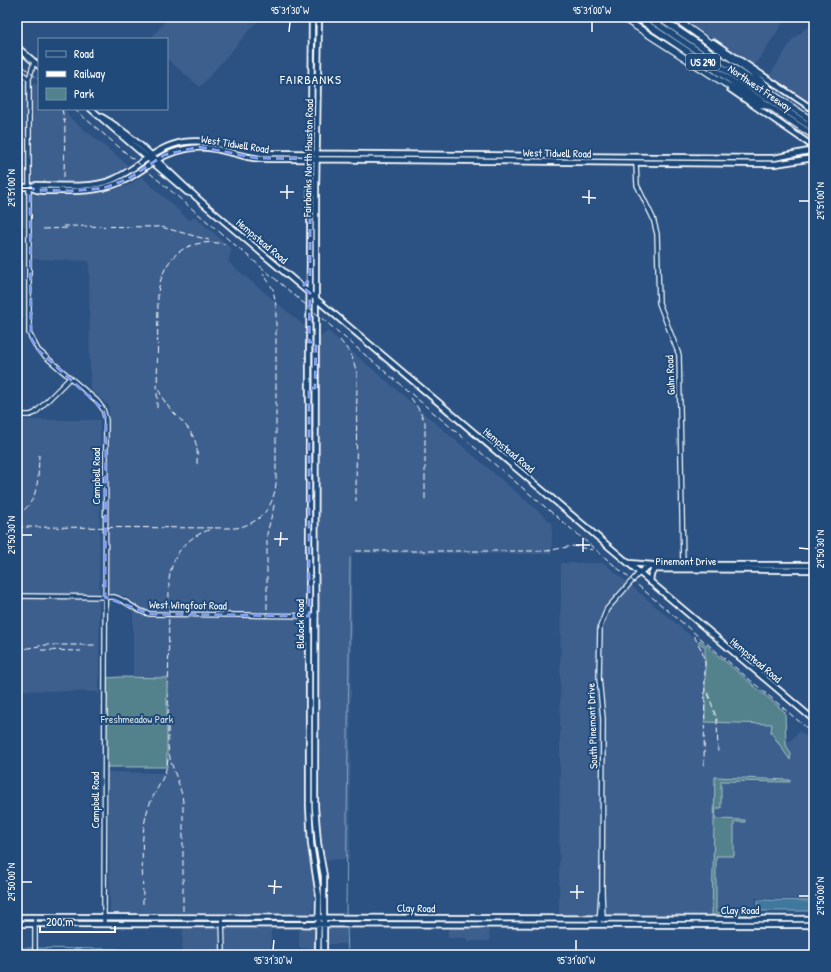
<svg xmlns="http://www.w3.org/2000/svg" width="831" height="972" font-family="'Patrick Hand',sans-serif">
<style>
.built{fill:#3e5f8e}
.green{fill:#52828c;stroke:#a8c0c6}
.water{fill:#40779c;stroke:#8cadc4}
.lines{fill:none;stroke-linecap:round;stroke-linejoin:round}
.stream{stroke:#8cadc4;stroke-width:1}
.minor-casing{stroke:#fff;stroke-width:6}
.major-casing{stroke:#fff;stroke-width:8}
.highway-casing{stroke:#fff;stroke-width:8}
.minor{stroke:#1f4a7a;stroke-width:3.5}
.major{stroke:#1f4a7a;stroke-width:4.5}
.highway{stroke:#1f4a7a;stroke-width:5.5}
.rail{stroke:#fff;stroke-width:1;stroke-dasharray:6 3;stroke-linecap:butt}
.marked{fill:none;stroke:#839eea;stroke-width:3;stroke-dasharray:8 5;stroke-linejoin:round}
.ticks{fill:none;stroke:#fff;stroke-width:1.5}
.labels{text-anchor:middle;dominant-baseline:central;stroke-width:4;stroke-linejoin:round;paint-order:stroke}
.shield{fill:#1f4a7a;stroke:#bcc9d7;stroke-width:1}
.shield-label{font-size:10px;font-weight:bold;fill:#fff}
.street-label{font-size:11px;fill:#fff;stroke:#1f4a7a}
.park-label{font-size:11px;fill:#d4e0e2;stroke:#1f4a7a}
.quarter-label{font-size:13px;letter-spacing:1px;fill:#fff;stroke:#1f4a7a}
.neatline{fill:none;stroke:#fff;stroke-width:1.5}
.ticks-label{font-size:10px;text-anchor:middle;fill:#fff}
</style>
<rect width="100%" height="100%" fill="#2b5282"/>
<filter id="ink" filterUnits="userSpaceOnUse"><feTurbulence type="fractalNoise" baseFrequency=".025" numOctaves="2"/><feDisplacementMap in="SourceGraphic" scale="8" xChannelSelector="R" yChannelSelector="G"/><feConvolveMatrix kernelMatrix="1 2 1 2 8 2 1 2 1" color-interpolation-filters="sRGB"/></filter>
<g filter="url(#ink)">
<path class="built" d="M169,17H261L200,87L167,59V39H150Z
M680,17H787L754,66Z
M814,22V108L768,78L793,39Z
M17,76L25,83L39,84V109H65L70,118L128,165L112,176L89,182L32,181L17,183Z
M142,177L190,221L194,216L232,249L228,262L319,338L328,331L552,523V554L352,553L350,849L349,859L311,860L314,887L313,913H110L108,772L164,773L167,767V678L133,677V602L125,596L108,593L109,406L90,389L89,261L33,259V195L91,194L110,191L128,186Z
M17,190H24L25,226H17Z
M17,260H24V319H17Z
M17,420H100L99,694L96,692L17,690Z
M561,563H604L704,647L703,722L771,723L789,742L800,731L814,743V900L755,898L756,914L559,915Z
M225,926H271V948H258L257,955H226Z
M299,926H313L316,928V948H299Z
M330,926H346V944H328V928Z
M448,926H486L489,929L490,941H468V938H448Z
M183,927H219V955H182Z"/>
<path class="green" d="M700,640L785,712L786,745L791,754L790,760L771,732L772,724L705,722V647L698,642Z
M120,677L167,678V767H106L107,678Z
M715,777L790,780V782L721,781V808H716L715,819L745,820V822H734V856H716V913L746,911V917L712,916Z"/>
<path class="water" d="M758,900L814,901V911H758Z"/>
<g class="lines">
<path class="stream" d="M346,914L350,558
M347,927L348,955
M17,948L118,949L140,955"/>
<defs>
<path id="minor" d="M34,62L29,79V333L38,350L97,401L103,409L106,420L104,923
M17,70L29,79
M636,163L637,185L653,218L657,234L659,303L679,355L683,566
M17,415H30L35,413L70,378
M17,596L114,597C128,601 136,612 150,614L316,616
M35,917V955
M222,917L223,955
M603,920L602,892L603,719L599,678L600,627L607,609L639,573
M599,925L601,893"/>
<path id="major" d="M312,17L309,367V806L311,844L319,896L318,955
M319,17L316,187L315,807L318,843L324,876V955
M622,17L631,23
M713,42L814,110
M17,47L39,66
M730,89L814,147
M91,109L187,192L193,194
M100,116C140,139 171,176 205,205L814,720
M17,187H30L36,185C59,185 89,189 112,180C137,170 155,146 184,142C213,138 237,151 265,153L759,158H774L814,150
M30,187C38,192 49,191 59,191C83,191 105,191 127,179C149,167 159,154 186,149C208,144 227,152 248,157C262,160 276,159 290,159L775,164L814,158
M629,563L653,565
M653,569L814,570
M639,573L647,567L666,565H814
M650,582L651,574L655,569
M17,917L814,919
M17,924L814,925"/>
<path id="highway" d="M636,17L814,136
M647,17L814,129
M658,17L814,122
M673,17L749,71L767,86L771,92
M629,22L724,83L759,104L767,106"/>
</defs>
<use href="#minor" class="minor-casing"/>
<use href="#major" class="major-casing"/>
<use href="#highway" class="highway-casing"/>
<use href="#minor" class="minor"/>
<use href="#major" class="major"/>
<use href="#highway" class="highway"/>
<path class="rail" d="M17,61L39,80
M62,109L65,124L64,177
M74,109L814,734
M63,226L161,227L209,240
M43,229L69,228
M340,340L351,354L357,373L356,501
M159,389C164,411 190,421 196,444C198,451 197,459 197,466
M411,398L418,408L425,422V502
M157,408L158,292C164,255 187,237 225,244
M17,515C40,502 38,477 39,455
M17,527L236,528C260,523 273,509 276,484V306L273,289L263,273
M356,551H546L573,546L593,550
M267,618V534L275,502
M694,636L702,651L705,663L704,766
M17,650L45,645H96
M41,650L81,651
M708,693L717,720L718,753
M143,904C143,879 140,839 146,816C150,795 166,781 168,759
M183,911V802C181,782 169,766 168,745L169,580C172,555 185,538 209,530"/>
</g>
</g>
<path class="marked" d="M199,147L257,158L310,159V279L302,287L310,293L309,342H316L315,388H309V616L150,614L105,597L106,420L103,409L38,350L31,338L30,187L35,190L71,191L104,188L128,179L164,155Z"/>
<path class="ticks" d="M289,32L290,22M592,32V22M22,188H32M280,192H294M582,197L596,198M287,199V185M799,201H809M589,204V190M22,535H32M274,539H288M576,545H590M280,546L281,532M799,548L809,549M583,552V538M22,882H32M268,886L282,887M570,892H584M274,894L275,880M799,896H809M577,899V885M273,950L274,940M576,950V940"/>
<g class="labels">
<rect class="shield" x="686" y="54" width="34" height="16" rx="3"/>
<g class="shield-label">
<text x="703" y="62">US 290</text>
</g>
<g class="street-label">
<text transform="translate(760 88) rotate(34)">Northwest Freeway</text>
<text transform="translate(235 144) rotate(9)">West Tidwell Road</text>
<text transform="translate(557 153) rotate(1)">West Tidwell Road</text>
<text transform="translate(308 158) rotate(-89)">Fairbanks North Houston Road</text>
<text transform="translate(262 241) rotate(40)">Hempstead Road</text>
<text transform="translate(670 375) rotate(-93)">Guhn Road</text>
<text transform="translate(509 450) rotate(40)">Hempstead Road</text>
<text transform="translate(96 476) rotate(-90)">Campbell Road</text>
<text x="686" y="561">Pinemont Drive</text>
<text transform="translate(188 605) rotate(1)">West Wingfoot Road</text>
<text transform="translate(300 624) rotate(-90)">Blalock Road</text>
<text transform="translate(756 660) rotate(40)">Hempstead Road</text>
<text transform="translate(592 726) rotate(-92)">South Pinemont Drive</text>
<text transform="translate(95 800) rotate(-90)">Campbell Road</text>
<text transform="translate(416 908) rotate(1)">Clay Road</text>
<text x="740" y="910">Clay Road</text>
</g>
<g class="park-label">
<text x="137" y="719">Freshmeadow Park</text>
</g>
<g class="quarter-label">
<text x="311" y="79">FAIRBANKS</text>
</g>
</g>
<rect width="831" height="972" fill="none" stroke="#1f4a7a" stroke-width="44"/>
<rect x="38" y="38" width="130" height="72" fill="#1f4a7a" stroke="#7992af"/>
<rect x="46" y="51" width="20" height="6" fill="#1f4a7a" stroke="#7992af"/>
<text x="74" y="58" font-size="12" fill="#ffffff">Road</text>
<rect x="46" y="71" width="20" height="6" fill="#ffffff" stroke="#7992af"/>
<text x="74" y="78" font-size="12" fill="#ffffff">Railway</text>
<rect x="46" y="88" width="20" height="12" fill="#52828c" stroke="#7992af"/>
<text x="74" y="98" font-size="12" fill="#ffffff">Park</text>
<path d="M40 926v6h75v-6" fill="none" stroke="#ffffff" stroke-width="2"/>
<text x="46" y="926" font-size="12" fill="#ffffff" stroke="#1f4a7a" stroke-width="3" paint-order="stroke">200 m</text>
<rect x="22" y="22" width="787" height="928" class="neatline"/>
<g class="ticks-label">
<text x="290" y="14">95°31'30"W</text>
<text x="592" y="14">95°31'00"W</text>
<text transform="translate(11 188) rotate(-90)" y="4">29°51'00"N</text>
<text transform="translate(820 201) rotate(-90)" y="4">29°51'00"N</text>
<text transform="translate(11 535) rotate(-90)" y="4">29°50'30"N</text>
<text transform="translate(820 549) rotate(-90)" y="4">29°50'30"N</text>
<text transform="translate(11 882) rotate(-90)" y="4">29°50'00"N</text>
<text transform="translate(820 896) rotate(-90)" y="4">29°50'00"N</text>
<text x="273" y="964">95°31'30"W</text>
<text x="576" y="964">95°31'00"W</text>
</g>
</svg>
